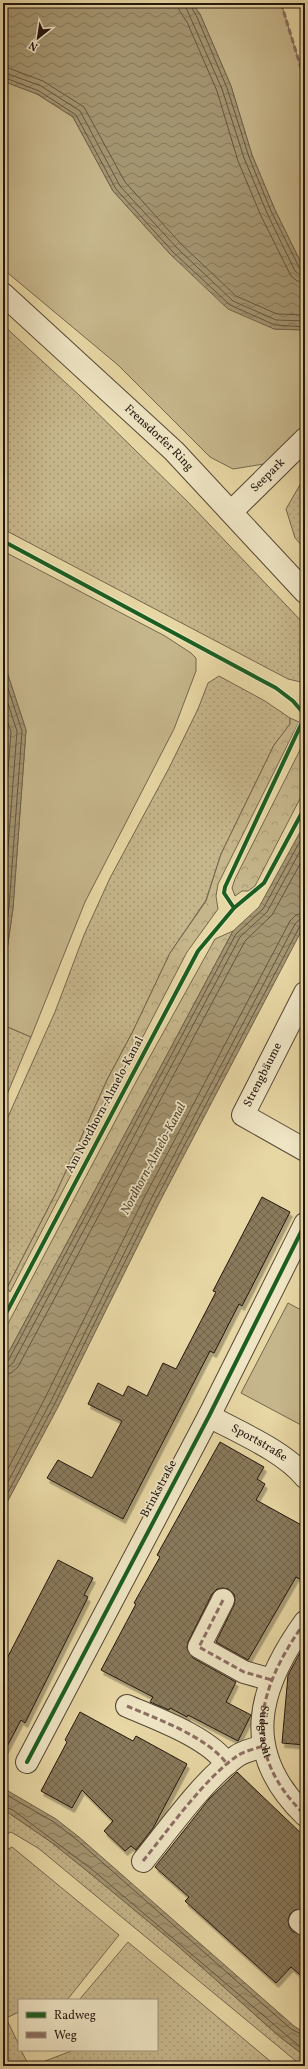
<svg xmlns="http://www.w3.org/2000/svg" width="308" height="2069" font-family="Vollkorn,serif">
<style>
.grass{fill:url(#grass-dots);stroke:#74664d}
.forest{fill:url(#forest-crowns);stroke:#74664d}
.green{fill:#c6b68b;stroke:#74664d}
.water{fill:url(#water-waves);stroke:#70624a}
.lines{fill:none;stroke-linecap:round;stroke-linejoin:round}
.shore{stroke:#645640;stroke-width:1}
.building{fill:url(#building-cross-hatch);stroke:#23160f;filter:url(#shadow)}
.minor-casing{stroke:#544634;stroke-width:24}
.minor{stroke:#efe5c4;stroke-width:22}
.quiet{stroke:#8d6e63;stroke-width:3;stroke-dasharray:6 3;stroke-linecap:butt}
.cycleway-casing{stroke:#efe5c4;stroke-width:6}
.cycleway{stroke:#1b5e20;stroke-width:4}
.labels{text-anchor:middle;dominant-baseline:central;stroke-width:3.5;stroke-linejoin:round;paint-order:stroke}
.street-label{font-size:12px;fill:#23160f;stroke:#efe5c4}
.water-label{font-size:13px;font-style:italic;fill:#574936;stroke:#efe5c4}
</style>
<defs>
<pattern id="grass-dots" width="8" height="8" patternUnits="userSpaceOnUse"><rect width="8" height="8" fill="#c6b68b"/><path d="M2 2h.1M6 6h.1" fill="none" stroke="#aa9c77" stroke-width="1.8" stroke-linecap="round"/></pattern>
<pattern id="forest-crowns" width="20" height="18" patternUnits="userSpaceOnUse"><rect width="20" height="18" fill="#c6b68b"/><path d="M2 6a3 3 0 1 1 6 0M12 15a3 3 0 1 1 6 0" fill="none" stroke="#aa9c77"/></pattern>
<pattern id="water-waves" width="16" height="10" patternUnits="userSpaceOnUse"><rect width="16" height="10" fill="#a49571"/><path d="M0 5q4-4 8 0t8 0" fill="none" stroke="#85795b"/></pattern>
<pattern id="building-cross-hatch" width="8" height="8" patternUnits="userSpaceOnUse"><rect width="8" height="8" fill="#897a5c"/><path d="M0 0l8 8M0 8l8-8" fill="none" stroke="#70634a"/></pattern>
<filter id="shadow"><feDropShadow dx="2.5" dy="4.5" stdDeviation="0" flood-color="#0004"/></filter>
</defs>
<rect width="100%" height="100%" fill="#e7d7a4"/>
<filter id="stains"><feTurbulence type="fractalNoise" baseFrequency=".005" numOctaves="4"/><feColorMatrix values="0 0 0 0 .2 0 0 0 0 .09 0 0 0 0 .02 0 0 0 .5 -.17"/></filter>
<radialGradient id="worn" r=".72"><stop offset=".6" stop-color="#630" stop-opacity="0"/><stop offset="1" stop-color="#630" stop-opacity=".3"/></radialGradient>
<path class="grass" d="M3,325L79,395L189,503L305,625V683L288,679L3,529Z
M305,476V549L295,538L286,509Z
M219,676L265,701L290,718V724L274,745L221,854L206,900L170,953L133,1031L107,1080L57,1191L7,1288H3V1128L55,1012L84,935L110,878L169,768L198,709L208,683Z
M3,1025L31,1037L3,1104Z
M3,1809L51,1842L91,1874L178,1946L280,2037L305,2056V2066H302L38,1848L11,1832L3,1836Z
M12,1847L119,1935L67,2000H19V2012L6,2018L19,2045V2050H21L29,2066H3V1852Z
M128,1942L276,2066H32L74,2050H157V2000H79Z"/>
<path class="forest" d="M290,718L299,722L218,884L216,896L218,909L187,952L10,1292L7,1288L57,1191L107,1080L133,1031L170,953L206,901L221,854L274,745L290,724Z
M305,740V789L255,886L248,891H242L235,896L232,888L235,879Z
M233,931L3,1363V1333L137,1080L215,939Z"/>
<path class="green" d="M192,3H281L305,81V271L275,210L252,155L231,86L200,14Z
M3,81L37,94L73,117L113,191L171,255L274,329L305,330V427L286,448L264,464L233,469L210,457L118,365L3,269Z
M3,551L165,636L191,653L196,658V671L174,729L85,902L31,1037L3,1025V978L13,908L26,730L3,660Z
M288,1303L305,1312V1418L301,1425L241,1393Z"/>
<path class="water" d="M3,3H192L200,14L231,86L252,155L275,210L305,271V330L274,329L228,309L171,255L113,191L73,117L37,94L3,81Z
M3,660L26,730L13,908L3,978Z
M305,823V924L159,1203L58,1407L3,1510V1363L233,931L259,907Z
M3,1788L56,1819L79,1837L294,2026L305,2033V2056L280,2037L178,1946L91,1874L51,1842L3,1809Z"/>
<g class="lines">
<path class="shore" d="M178,3L179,10L187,22L217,91L238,161L261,216L291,276L297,281L305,282
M184,3L222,89L244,158L267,213L295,271L300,275L305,276
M189,3L197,17L227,88L249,157L271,211L300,269L305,271
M3,66L43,81L84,107L125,182L181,244L236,296L277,314L305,315
M3,72L41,86L80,111L120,186L177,248L233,301L276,320L305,321
M3,77L39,91L76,115L116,189L173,252L230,305L275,325L305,327
M3,673L22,731L9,907L3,949
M3,689L17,731L3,913
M3,708L11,732L3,837
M3,1363L8,1361L236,934L263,909L305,832
M3,1368L8,1367L13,1363L240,937L267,912L305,842
M3,1374L11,1373L18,1367L245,941L272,915L305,855
M3,1478L44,1400L145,1196L290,921L296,915L305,912
M3,1491L50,1403L151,1199L295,924L300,919H305
M3,1502L54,1405L155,1201L300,926L305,924
M3,1793L54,1822L77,1840L291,2029L305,2036
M3,1806L13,1810L94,1871L305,2051"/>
</g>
<path class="building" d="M262,1197L290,1212L242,1306L239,1304L214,1353L210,1351L123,1519L47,1478L58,1460L92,1478L122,1421L88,1404L98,1383L123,1396L128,1386L147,1396L163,1363L176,1369L216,1292L213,1291Z
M220,1442L264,1467L257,1479L265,1484L256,1500L305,1527V1582L296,1577L248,1660L216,1642L234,1605L235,1600L234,1594L228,1589L223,1588L217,1589L212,1594L188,1642L187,1648L193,1658L236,1682L226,1702L251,1715L238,1741L188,1715L187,1717L170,1708L169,1710L150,1702L153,1697L101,1670L136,1604L134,1603L160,1557L157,1555Z
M58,1560L93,1578L84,1595L88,1597L25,1723L21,1720L3,1754V1666Z
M301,1651H305V1745L282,1743L288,1675Z
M80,1712L133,1741L136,1736L187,1764L153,1828L136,1850L131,1846L125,1851L104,1831L113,1821L82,1790L72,1808L41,1791L67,1742L65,1740Z
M237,1772L305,1837V1910H295L290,1914L288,1920L289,1926L292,1931L305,1937V1979L291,1967L276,1983L185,1901L189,1897L155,1867L209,1799Z"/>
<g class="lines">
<defs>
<g id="minor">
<path id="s1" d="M3,294L174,451L305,592"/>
<path id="s2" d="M231,512L305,439"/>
<path d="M305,993L243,1115L305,1150"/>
<path id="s3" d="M209,1416C238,1432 284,1451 305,1477"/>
<path d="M223,1600L199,1647L244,1672L272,1680"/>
<path id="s4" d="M305,1622C257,1689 240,1752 305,1815"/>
<path d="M127,1706C157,1719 208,1737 227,1764"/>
<path d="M27,1762L209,1416L305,1224"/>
<path d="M143,1861C169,1829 204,1779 237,1756C244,1751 255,1749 263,1746"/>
<path d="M300,1921L305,1925"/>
</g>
</defs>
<use href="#minor" class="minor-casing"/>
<use href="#minor" class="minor"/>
<path class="quiet" d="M281,3L305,81
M223,1600L199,1647L244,1672L272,1680
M305,1622C257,1689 240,1752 305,1815
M127,1706C157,1719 208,1737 227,1764
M143,1861C169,1829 204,1779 237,1756C244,1751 255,1749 263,1746
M300,1921L305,1925"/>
<defs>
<path id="cycleway" d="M3,541L276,688L293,701L305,715
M234,908L224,893L225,887L305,716
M3,1319L198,951L234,908L264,883L305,807
M27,1762L209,1416L305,1224"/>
</defs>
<use href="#cycleway" class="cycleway-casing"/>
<use href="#cycleway" class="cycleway"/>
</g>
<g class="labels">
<g class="street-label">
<text stroke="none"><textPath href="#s1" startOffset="212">Frensdorfer Ring</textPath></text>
<text stroke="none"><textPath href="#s2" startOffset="52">Seepark</textPath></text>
<text transform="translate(263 1075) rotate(-63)">Strengbäume</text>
<text transform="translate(105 1105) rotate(-62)">Am Nordhorn-Almelo-Kanal</text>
<text stroke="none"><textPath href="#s3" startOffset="57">Sportstraße</textPath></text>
<text transform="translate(159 1489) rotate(-62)">Brinkstraße</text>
<text stroke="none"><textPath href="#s4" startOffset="120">Südgracht</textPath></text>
</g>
<g class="water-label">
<text transform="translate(154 1159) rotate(-62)">Nordhorn-Almelo-Kanal</text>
</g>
</g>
<rect width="308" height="2069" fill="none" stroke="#e7d7a4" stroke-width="16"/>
<rect x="4" y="4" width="300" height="2061" fill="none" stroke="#23160f" stroke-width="2"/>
<rect x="8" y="8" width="292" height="2053" fill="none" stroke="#23160f"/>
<rect x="18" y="1999" width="140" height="52" fill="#efe5c4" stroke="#9d927c"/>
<rect x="26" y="2012" width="20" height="6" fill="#1b5e20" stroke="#9d927c"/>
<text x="54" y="2019" font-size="12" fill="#23160f">Radweg</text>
<rect x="26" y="2032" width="20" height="6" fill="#8d6e63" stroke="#9d927c"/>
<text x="54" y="2039" font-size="12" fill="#23160f">Weg</text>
<g transform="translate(38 38) rotate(210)" stroke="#efe5c4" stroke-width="3" paint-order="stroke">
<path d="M0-3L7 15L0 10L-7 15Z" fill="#23160f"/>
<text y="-6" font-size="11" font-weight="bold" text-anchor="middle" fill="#23160f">N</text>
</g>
<rect width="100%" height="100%" filter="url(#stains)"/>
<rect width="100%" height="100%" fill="url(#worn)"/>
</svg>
